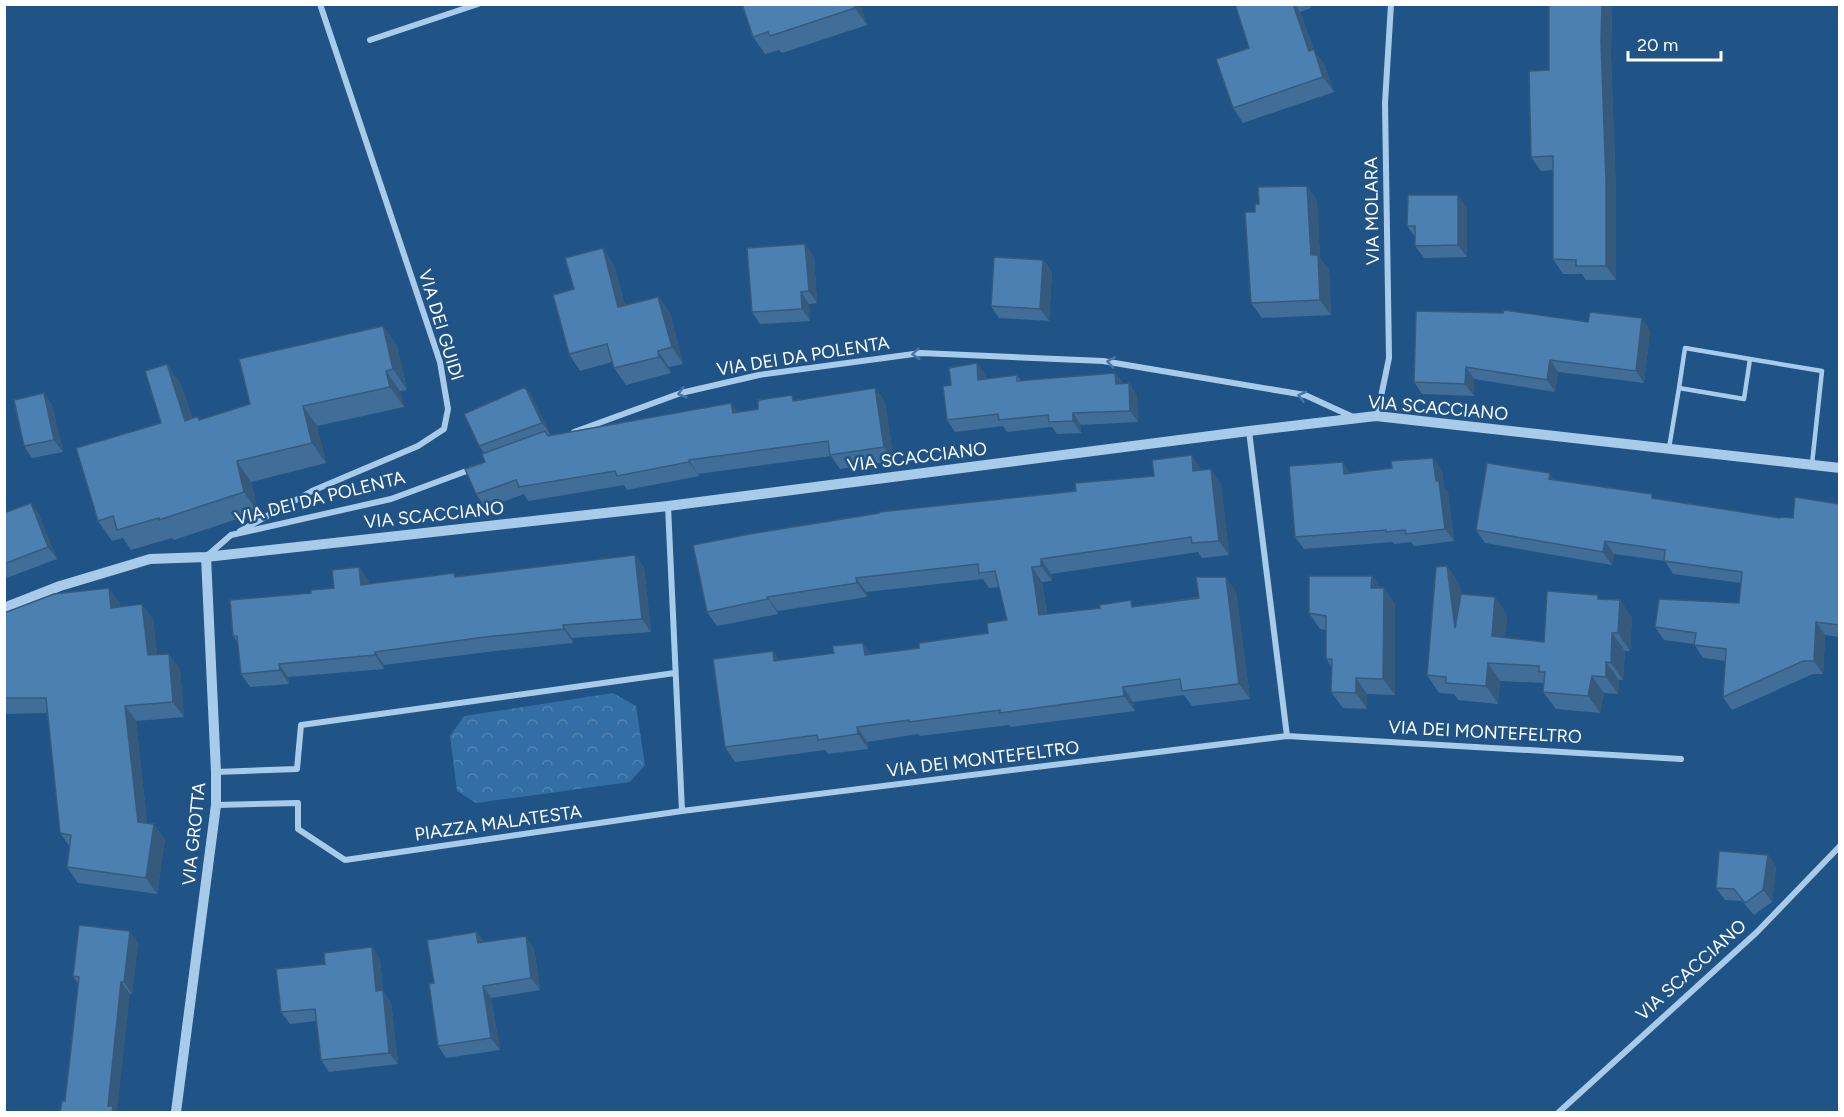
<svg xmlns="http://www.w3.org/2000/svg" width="1844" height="1117" font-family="Figtree,sans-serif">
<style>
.park{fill:url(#park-crowns)}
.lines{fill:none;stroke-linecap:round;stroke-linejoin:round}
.service{stroke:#a9cbea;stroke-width:4.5}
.minor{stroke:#a9cbea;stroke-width:6}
.tertiary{stroke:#a9cbea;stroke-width:10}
.wall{fill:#416e98}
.shaded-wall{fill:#355a7c}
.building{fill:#4c80b1;stroke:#355a7c;stroke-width:1.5}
.oneway{stroke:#4977a4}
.labels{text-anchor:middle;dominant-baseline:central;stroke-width:5;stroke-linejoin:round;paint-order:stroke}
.street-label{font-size:18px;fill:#fff;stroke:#205386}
</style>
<defs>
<pattern id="park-crowns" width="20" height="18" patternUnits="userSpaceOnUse" patternTransform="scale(1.5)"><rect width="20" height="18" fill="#336ea4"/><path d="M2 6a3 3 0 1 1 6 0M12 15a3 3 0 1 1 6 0" fill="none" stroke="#5284b2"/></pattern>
</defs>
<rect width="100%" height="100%" fill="#205386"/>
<path class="park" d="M613,693L636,706L645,765L630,782L476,803L457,791L450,736L464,716Z"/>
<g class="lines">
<path class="service" d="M1750,359L1822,371L1812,464
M1669,448L1679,388L1744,399L1750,359L1685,348L1679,388"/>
<path class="minor" d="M370,40L478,4
M1377,416L1389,358L1385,103L1391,4
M1249,431L1287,736
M574,432L681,393L759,375L921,353L1103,361L1305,395L1353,417
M668,506L682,811
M240,531L312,491L418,446L444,429L448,409L440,362L320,4
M208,555L231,535L391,499L472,469
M216,772L297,769L301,725L675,673
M216,805L298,803V829L345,860L682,811L1287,736L1681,759
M1559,1112L1757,932L1840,846"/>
<path class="tertiary" d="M4,608L60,586L150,559L206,557L668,506L1249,431L1376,416L1840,468
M176,1112L216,805V772L206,557"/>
</g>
<path class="wall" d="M742,4H860L867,25L782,53L779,50L765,54L753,37Z
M1235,4H1310L1311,8L1300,12L1314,50L1324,64L1334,92L1243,123L1233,108L1249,48Z
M1549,4H1612L1611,56L1616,195V280H1586L1582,274H1563L1553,259V170L1541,171L1531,157L1549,70Z
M1307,186L1317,201L1320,258L1329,270L1331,315L1262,318L1251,303L1255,212L1259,204Z
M1467,207V257L1424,258L1415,246V237L1407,226Z
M603,248L614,265L625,305L658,297L670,313L683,364L669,367L671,373L626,385L614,368L612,362L580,371L569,354L574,289Z
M814,256L817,303L809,304L810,321L760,324L752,312Z
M1043,260L1052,272L1049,321L999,318L991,306Z
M1588,322L1650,330L1644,383L1558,372L1555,392L1474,379V396L1422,394L1414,382Z
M383,326L397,346L407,390L400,391L404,407L317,426L326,463L251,482L258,512L174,540L172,538L131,550L123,538L112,541L98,521L161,423L167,364L181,385L192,418L200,420L250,404Z
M977,363L985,375L986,379L1017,375L1021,381L1115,373L1123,383L1137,395L1138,422L1081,425V433L1057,434L1052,427L1007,432L1003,426L955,432L947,420Z
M525,387L533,399L550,435L731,403L737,412L758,409L796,400L875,388L885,402L894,461L840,469L831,456L698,474L699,476L627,490L624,485L528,501L524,494L486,508L476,494L485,462L484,453L479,446Z
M44,393L52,405L63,452L32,458L24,446Z
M1202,470L1221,484L1229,555L1202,558L1198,552L1051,574L1052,581L1042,582L1047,614L1135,606L1236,592L1250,699L1192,706L1184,695L1133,702L1135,711L1011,727L1009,725L920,736L918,734L867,742L868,749L828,754L825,750L735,762L725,747L773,651L779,661L871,654L919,648L988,633L1007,620L999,587L989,588L983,579L866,592L867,597L778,611V614L717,626L707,612L1076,491L1154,476Z
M1442,470L1444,488L1448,493L1454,541L1414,546L1411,542L1394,544L1393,542L1304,549L1295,537L1351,473Z
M1555,480L1656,499L1780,518H1793L1839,504V637L1825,635L1823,674H1813L1732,710L1723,697L1726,661L1703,658L1694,644L1664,640L1655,627L1739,603L1741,583L1673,574L1665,561L1614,554L1612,565L1485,543L1476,530Z
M31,503L39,515L57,559L4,579V513Z
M635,555L644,568L651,632L572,638L573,643L495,651L384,665V669L288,677L289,684L250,687L241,674L238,643L233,636L311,593L334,588L359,567L369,581V584L457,577Z
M1447,566L1459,584L1461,595L1495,597L1507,615L1505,637L1544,642L1601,599L1632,617L1630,651H1625L1623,680H1619L1618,694L1604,693L1600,713L1556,709L1543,692L1544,683L1500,681L1498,704L1458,700L1454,694L1439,693L1427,675Z
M1372,576L1380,588H1384L1395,604V695L1367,694V709L1343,708L1331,692L1332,667L1326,659V630L1320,629L1309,613Z
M120,603V607L153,619L157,655L180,669L184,717L136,721L147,823L165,839L157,894L78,883L67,867L70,847L60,833L48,713L4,714V613Z
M1768,855L1776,867L1772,902L1754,915L1742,901L1725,900L1716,888Z
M476,932L484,942L534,948L540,990L491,998L500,1050L446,1058L438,1046L434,983Z
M138,943L132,994L78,984L73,976Z
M380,959L383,991L391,1002L398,1064L329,1072L321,1060L316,1021L290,1024L281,1012Z"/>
<path class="shaded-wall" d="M854,4H860L867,25L855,8Z
M1293,4H1295L1300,12L1314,50L1324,64L1334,92L1323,77L1309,51Z
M1602,4H1612L1611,56L1616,195V280L1606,266L1601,42Z
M1307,186L1317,201L1320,258L1329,270L1331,315L1320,300L1311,255Z
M1458,195L1467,207V257L1458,245Z
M805,244L814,256L817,303L809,291Z
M603,248L614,265L630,323L618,307Z
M1043,260L1052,272L1049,321L1040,309Z
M801,292L809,304L810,321L802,309Z
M658,297L670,313L683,364L672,347Z
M1642,318L1650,330L1644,383L1636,371Z
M383,326L397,346L407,390L393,369Z
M658,351L669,367L671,373L659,357Z
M1550,360L1558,372L1555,392L1547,380Z
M977,363L985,375L987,392L978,380Z
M167,364L181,385L199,441L185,421Z
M1466,367L1474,379V396L1465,384Z
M386,371L400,391L404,407L390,387Z
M1115,373L1124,385L1116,384Z
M1129,383L1137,395L1138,422L1130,411Z
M525,387L533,399L551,435L542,423Z
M875,388L885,402L894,461L884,447Z
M44,393L52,405L63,452L54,440Z
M731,403L741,417L733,413Z
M303,406L317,426L326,463L312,443Z
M1073,413L1081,425V433L1073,421Z
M1192,455L1202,470L1193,471Z
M1433,458L1442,470L1444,488L1448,493L1454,541L1445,529L1436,481Z
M689,460L698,474L699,476L689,462Z
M237,461L251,482L258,512L244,492Z
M1343,462L1351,474H1344Z
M1211,469L1221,484L1229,555L1219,541Z
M1550,473L1559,486L1549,479Z
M31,503L39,515L57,559L48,547Z
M1605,541L1614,554L1612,565L1603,552Z
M635,555L644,568L651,632L642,619Z
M1041,559L1051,574L1052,581L1041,566Z
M1447,566L1459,584L1467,646L1455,628Z
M359,567L369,581L371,598L361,585Z
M1032,567L1042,582L1049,630L1039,615Z
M1372,576L1383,592L1371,588Z
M1226,577L1236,592L1250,699L1239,684Z
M856,578L866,592L867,597L857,583Z
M109,588L120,603L122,623L111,608Z
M1384,588L1395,604V695L1383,679Z
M767,597L778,611V614L768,599Z
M1495,597L1507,615L1504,653L1492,636Z
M1620,600L1632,617L1630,651L1618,633Z
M142,604L153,619L159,671L148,655Z
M1816,622L1825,635L1823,674L1814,661Z
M563,625L572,638L573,643L564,629Z
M1612,633L1625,651L1623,680L1611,663Z
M863,643L874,658L865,655Z
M773,651L783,666L774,661Z
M375,652L384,665V669L375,655Z
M169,654L180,669L184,717L173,702Z
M1606,662L1619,680L1618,694L1606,677Z
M1488,663L1500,681L1498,704L1486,686Z
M279,664L288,677L289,684L280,670Z
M1592,676L1604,693L1600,713L1588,696Z
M1356,678L1367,694V709L1356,693Z
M1123,687L1133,702L1135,711L1124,696Z
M125,706L136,721L149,837L138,822Z
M857,727L867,742L868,749L858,734Z
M154,824L165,839L157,894L146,878Z
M1768,855L1776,867L1772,902L1763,890Z
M130,931L138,943L132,994L124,982Z
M476,932L485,944L478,943Z
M526,936L534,948L540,990L531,978Z
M372,947L380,959L383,991L391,1002L398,1064L389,1053L376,991Z
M121,982L130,994L117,1113H112L108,1106Z
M483,986L491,998L500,1050L491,1038Z"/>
<path class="building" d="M742,4H854L855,8L770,36L768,32L753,37Z
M1235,4H1293L1309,51L1314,49L1323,77L1233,108L1216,59L1249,48Z
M1549,4H1602L1601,42L1606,181V266H1576V260L1553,259V156L1531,157L1529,71L1549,70Z
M1307,186L1311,255H1318L1320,300L1251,303L1245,212H1255V204H1259L1258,187Z
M1408,195H1458V245L1415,246V226H1407Z
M805,244L809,291L801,292L802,309L752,312L747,248Z
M603,248L618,307L658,297L672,347L658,351L659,357L614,368L607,344L569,354L553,295L574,289L565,258Z
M994,257L1043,260L1040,309L991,306Z
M1504,310L1588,322L1590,312L1642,318L1636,371L1550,360L1547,380L1466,367L1465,384L1414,382L1416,311L1503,313Z
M383,326L393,369L386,371L390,387L303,406L312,443L237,461L244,492L159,520V518L117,530L113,516L98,521L76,448L161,423L145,371L167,364L185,421L198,416L199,420L250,404L239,359Z
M977,363L978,380L1017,375V381L1115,373L1116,384L1129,383L1130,411L1073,413V421L1049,422L1048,415L999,420L998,414L947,420L943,386L951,385L949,368Z
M525,387L542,423L479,446L464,414Z
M875,388L884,447L830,455L828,441L689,460V462L617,476L615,471L519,487L516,480L476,494L465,469L485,462L482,454L545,431L548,436L731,403L733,413L758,409V400L792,395L793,401Z
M44,393L54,440L24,446L14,400Z
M1192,455L1193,471L1211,469L1219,541L1192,543L1191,537L1041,559V566L1032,567L1039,615L1100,608L1099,605L1131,600L1132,607L1199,598L1196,577H1226L1239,684L1182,691L1180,679L1123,687L1124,696L1000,713V710L909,722V720L857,727L858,734L818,740L817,735L725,747L713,659L773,651L774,661L834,653L832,646L863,643L865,655L919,648V643L988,633L987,623L1007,620L995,571L979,573L978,564L856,578L857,583L767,597L768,599L707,612L693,545L755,533L879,513V512L1076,491L1075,483L1154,476L1152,460Z
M1433,458L1436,481H1439L1445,529L1406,534L1405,530L1386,532V530L1295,537L1289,466L1343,462L1344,474L1392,468L1391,461Z
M1487,463L1550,473L1549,479L1652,494V498L1780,518L1781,517L1793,518L1795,497L1839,504V625L1816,622L1814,661H1803L1723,697L1726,649L1694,645L1696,633L1655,627L1659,599L1739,603L1742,572L1664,561L1665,550L1605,541L1603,552L1476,530Z
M31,503L48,547L4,564V513Z
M635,555L642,619L563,625L564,629L485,637L375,652V655L279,664L280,670L241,674L237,636H233L230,600L311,593V590L334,588L332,570L359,567L361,585L454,573L455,577Z
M1447,566L1455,628L1461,594L1495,597L1492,636L1544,642L1547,591L1598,595V599L1620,600L1618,633H1612L1611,663L1606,662V677L1592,676L1588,696L1543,692L1545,672H1539V666L1488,663L1486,686L1446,683V677L1427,675L1436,567Z
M1309,576H1372L1371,588H1384L1383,679L1356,678V693L1331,692L1332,659H1326V616L1309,613Z
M109,588L111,608L142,604L148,655L169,654L173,702L125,706L138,822L154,824L146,878L67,867L71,835L60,833L46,698H4V613L54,594Z
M1719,851L1768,855L1763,890L1745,903L1734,889L1716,888Z
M79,925L130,931L124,982H121L108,1106H113L112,1113H60L62,1101H65L79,977L73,976Z
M476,932L478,943L526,936L531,978L483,986L491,1038L438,1046L429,984L434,983L427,940Z
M372,947L376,991L383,990L389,1053L321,1060L315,1009L281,1012L276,969L325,964L324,953Z"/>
<defs><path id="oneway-chevron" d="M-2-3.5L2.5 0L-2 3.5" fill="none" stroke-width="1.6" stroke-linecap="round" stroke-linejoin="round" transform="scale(1.5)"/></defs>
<g class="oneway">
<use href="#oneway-chevron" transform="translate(916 354) rotate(175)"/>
<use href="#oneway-chevron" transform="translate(1111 362) rotate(-171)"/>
<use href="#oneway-chevron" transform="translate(682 393) rotate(164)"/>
<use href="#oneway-chevron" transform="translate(1302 396) rotate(-165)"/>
</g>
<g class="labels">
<g class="street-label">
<text transform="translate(1372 211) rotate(-91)">VIA MOLARA</text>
<text transform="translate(441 325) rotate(73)">VIA DEI GUIDI</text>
<text transform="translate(803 356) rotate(-9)">VIA DEI DA POLENTA</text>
<text transform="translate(1438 408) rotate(5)">VIA SCACCIANO</text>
<text transform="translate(917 457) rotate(-7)">VIA SCACCIANO</text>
<text transform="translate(320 498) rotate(-14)">VIA DEI DA POLENTA</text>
<text transform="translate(434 515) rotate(-6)">VIA SCACCIANO</text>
<text transform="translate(1485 732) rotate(3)">VIA DEI MONTEFELTRO</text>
<text transform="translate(983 759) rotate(-7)">VIA DEI MONTEFELTRO</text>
<text transform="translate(498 823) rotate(-8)">PIAZZA MALATESTA</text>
<text transform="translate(194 834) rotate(-84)">VIA GROTTA</text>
<text transform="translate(1691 970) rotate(-42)">VIA SCACCIANO</text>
</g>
</g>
<rect width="1844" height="1117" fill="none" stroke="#ffffff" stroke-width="12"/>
<path d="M1628 51v9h93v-9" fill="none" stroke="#ffffff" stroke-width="3"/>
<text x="1637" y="51" font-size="18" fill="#ffffff" stroke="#205386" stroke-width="4.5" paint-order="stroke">20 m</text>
</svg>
